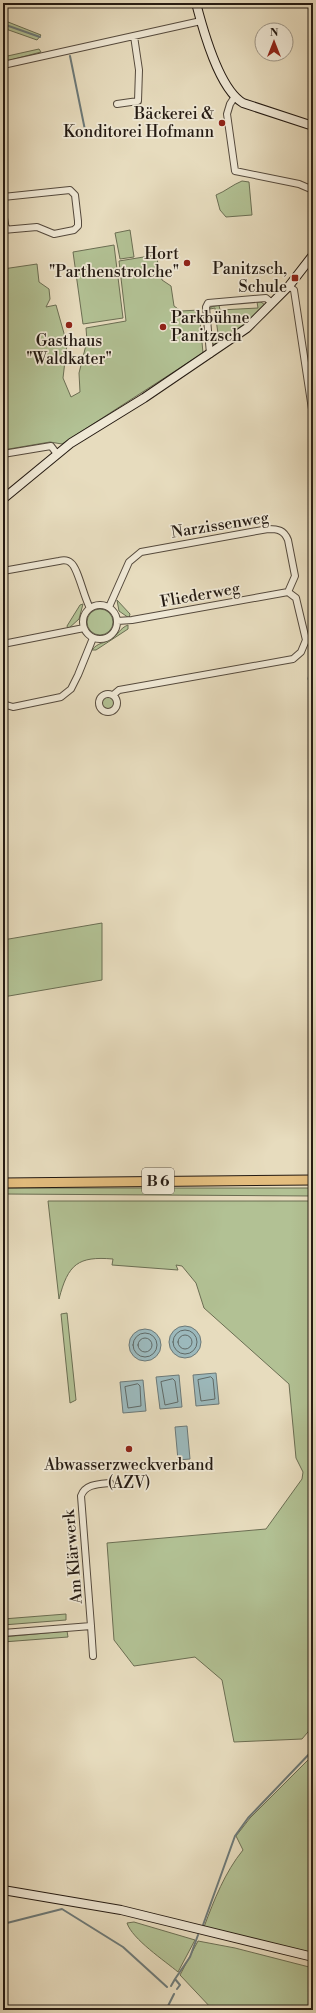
<svg xmlns="http://www.w3.org/2000/svg" width="316" height="2013" font-family="'Libre Bodoni',serif">
<style>
.green{fill:#b2c194;stroke:#6b6e53}
.water{fill:#9cb9bc;stroke:#6c7978}
.lines{fill:none;stroke-linecap:round;stroke-linejoin:round}
.shore{stroke:#606a67;stroke-width:1}
.stream{stroke:#6c7978;stroke-width:2}
.street-casing{stroke:#554a3d;stroke-width:8}
.secondary-casing{stroke:#241a12;stroke-width:10}
.primary-casing{stroke:#241a12;stroke-width:11}
.street{stroke:#efe8d5;stroke-width:6}
.secondary{stroke:#efe8d5;stroke-width:8}
.primary{stroke:#e4be7f;stroke-width:9}
.poi-dot{fill:#8f2418;stroke:#efe8d5;stroke-width:1.5}
.labels{text-anchor:middle;dominant-baseline:central;stroke-width:3.5;stroke-linejoin:round;paint-order:stroke}
.shield{fill:#efe8d5;stroke:#61584c;stroke-width:1}
.shield-label{font-size:15px;font-weight:bold;fill:#241a12}
.poi-label{font-size:16px;fill:#241a12;stroke:#efe8d5;text-anchor:end}
.street-label{font-size:16px;fill:#241a12;stroke:#efe8d5}
</style>
<rect width="100%" height="100%" fill="#e7dcbe"/>
<filter id="stains"><feTurbulence type="fractalNoise" baseFrequency=".005" numOctaves="4"/><feColorMatrix values="0 0 0 0 .2 0 0 0 0 .09 0 0 0 0 .02 0 0 0 .5 -.17"/></filter>
<radialGradient id="worn" r=".72"><stop offset=".6" stop-color="#630" stop-opacity="0"/><stop offset="1" stop-color="#630" stop-opacity=".3"/></radialGradient>
<path class="green" d="M3,20L41,35L37,40L3,28Z
M39,49L41,52L3,62V57Z
M242,181L249,182L252,215L226,217L220,210L216,195C226,191 232,185 242,181Z
M130,230L134,257L120,259L115,233Z
M114,245L123,318L83,324L73,252Z
M156,255L162,280L171,286L174,306L181,311L199,310L203,353L62,444L50,442L3,450V269L37,264L39,282L49,289L50,299L46,307L56,305L67,344L63,378L71,397L80,392L79,373L87,341L86,328L126,321L119,261Z
M257,302H261L265,305L244,325L213,345V341H219L216,319L211,320L210,315H216L215,308L210,309L211,307L219,305L220,310L258,308Z
M117,600L130,614L129,618L119,611Z
M83,604L79,619L68,629L67,626L80,605Z
M87 622a13 13 0 1 1 26 0a13 13 0 1 1-26 0Z
M128,625V629L96,650H92C98,642 104,644 111,639C118,635 120,628 128,625Z
M99 703a9 9 0 1 1 18 0a9 9 0 1 1-18 0Z
M102,923V980L3,997V940Z
M3,1188H313V1196L3,1194Z
M48,1201H313V1726L302,1739L234,1742L222,1680L195,1657L134,1666L114,1640L107,1543L266,1529L302,1479L303,1472L296,1458L289,1384L204,1308L196,1283L182,1266L176,1265L178,1270L112,1265L113,1259C78,1256 68,1264 59,1299Z
M67,1313L76,1400L70,1403L61,1314Z
M66,1614V1620L3,1625V1619Z
M67,1631L68,1637L3,1642V1637Z
M313,1755V1954L204,1927C214,1900 225,1872 243,1850L236,1836L250,1818Z
M134,1922L195,1940L178,1972C165,1961 132,1939 127,1923Z
M198,1941L235,1948L313,1968V2010H213L180,1975Z"/>
<path class="water" d="M313,651V691L308,679Z
M169 1342a16 16 0 1 1 32 0a16 16 0 1 1-32 0Z
M129 1345a16 16 0 1 1 32 0a16 16 0 1 1-32 0Z
M216,1373L219,1404L196,1406L193,1375Z
M179,1375L182,1407L160,1409L156,1377Z
M143,1380L146,1411L123,1413L120,1382Z
M187,1426L190,1459L178,1460L175,1427Z"/>
<g class="lines">
<path class="shore" d="M173 1342a12 12 0 1 1 24 0a12 12 0 1 1-24 0Z
M133 1345a12 12 0 1 1 24 0a12 12 0 1 1-24 0Z
M178 1342a7 7 0 1 1 14 0a7 7 0 1 1-14 0Z
M138 1345a7 7 0 1 1 14 0a7 7 0 1 1-14 0Z
M211,1377L213,1379L215,1399L201,1401L198,1380Z
M173,1379L175,1381L178,1402L165,1405L161,1382Z
M138,1384L140,1386L141,1406L128,1408L125,1387Z"/>
<path class="stream" d="M3,24L40,37
M70,56L86,135L131,136
M3,1924L62,1909L123,1947L167,1987
M203,1925L235,1836L248,1818L313,1750
M171,1986L175,1979
M177,1989L180,1985L175,1979L190,1957L198,1935
M166,2010L174,1994"/>
<defs>
<path id="street" d="M3,65L201,21
M234,98L230,104L227,114L235,171L299,184L313,190
M117,104L138,101L139,70L134,36
M3,197L70,190L75,195L78,221V226L74,230L54,234L37,227L3,230
M3,212L6,230
M289,286L294,290L313,416
M210,354L206,307L208,303L266,298L272,303
M3,454L51,446L57,454
M3,571L59,561C63,560 68,560 71,563C78,568 84,598 90,608
M83 622a17 17 0 1 1 34 0a17 17 0 1 1-34 0Z
M109,607L129,562L141,552L268,529C278,529 284,530 288,540L295,576L288,592
M117,621L132,620L288,592
M3,644L84,628
M99 703a9 9 0 1 1 18 0a9 9 0 1 1-18 0Z
M113,695L119,690L293,659L301,652L306,640L296,598L288,592
M3,704L13,707L61,697L71,689L78,675L93,638
M91,1626L93,1656
M3,1633L91,1626L81,1496C85,1484 99,1484 110,1483"/>
<path id="secondary" d="M196,3C203,30 219,89 243,103L313,126
M3,499L71,443L144,398L247,328L289,286L313,255
M3,1890L121,1910L313,1957"/>
<path id="primary" d="M3,1183L313,1180"/>
</defs>
<use href="#street" class="street-casing"/>
<use href="#secondary" class="secondary-casing"/>
<use href="#primary" class="primary-casing"/>
<use href="#street" class="street"/>
<use href="#secondary" class="secondary"/>
<use href="#primary" class="primary"/>
</g>
<g class="poi-dot">
<circle cx="222" cy="123" r="4"/>
<circle cx="187" cy="263" r="4"/>
<rect x="291" y="274" width="8" height="8" rx="2"/>
<circle cx="69" cy="325" r="4"/>
<circle cx="163" cy="327" r="4"/>
<circle cx="129" cy="1449" r="4"/>
</g>
<g class="labels">
<rect class="shield" x="142" y="1168" width="32" height="26" rx="3"/>
<g class="shield-label">
<text x="158" y="1181">B 6</text>
</g>
<g class="poi-label">
<text x="214" y="114">Bäckerei &amp;<tspan x="214" dy="18">Konditorei Hofmann</tspan></text>
<text x="179" y="254">Hort<tspan x="179" dy="18">"Parthenstrolche"</tspan></text>
<text x="287" y="269">Panitzsch,<tspan x="287" dy="18">Schule</tspan></text>
<text x="171" y="318" text-anchor="start">Parkbühne<tspan x="171" dy="18">Panitzsch</tspan></text>
<text x="69" y="341" text-anchor="middle">Gasthaus<tspan x="69" dy="18">"Waldkater"</tspan></text>
<text x="129" y="1465" text-anchor="middle">Abwasserzweckverband<tspan x="129" dy="18">(AZV)</tspan></text>
</g>
<g class="street-label">
<text transform="translate(220 525) rotate(-9)">Narzissenweg</text>
<text transform="translate(200 595) rotate(-10)">Fliederweg</text>
<text transform="translate(73 1557) rotate(-95)">Am Klärwerk</text>
</g>
</g>
<rect width="316" height="2013" fill="none" stroke="#e7dcbe" stroke-width="16"/>
<rect x="4" y="4" width="308" height="2005" fill="none" stroke="#241a12" stroke-width="2"/>
<rect x="8" y="8" width="300" height="1997" fill="none" stroke="#241a12"/>
<g transform="translate(274 42)"><circle r="19" fill="#efe8d5" stroke="#9e9687"/>
<path d="M0-3L7 15L0 10L-7 15Z" fill="#8f2418"/>
<text y="-6" font-size="11" font-weight="bold" text-anchor="middle" fill="#241a12">N</text>
</g>
<rect width="100%" height="100%" filter="url(#stains)"/>
<rect width="100%" height="100%" fill="url(#worn)"/>
</svg>
